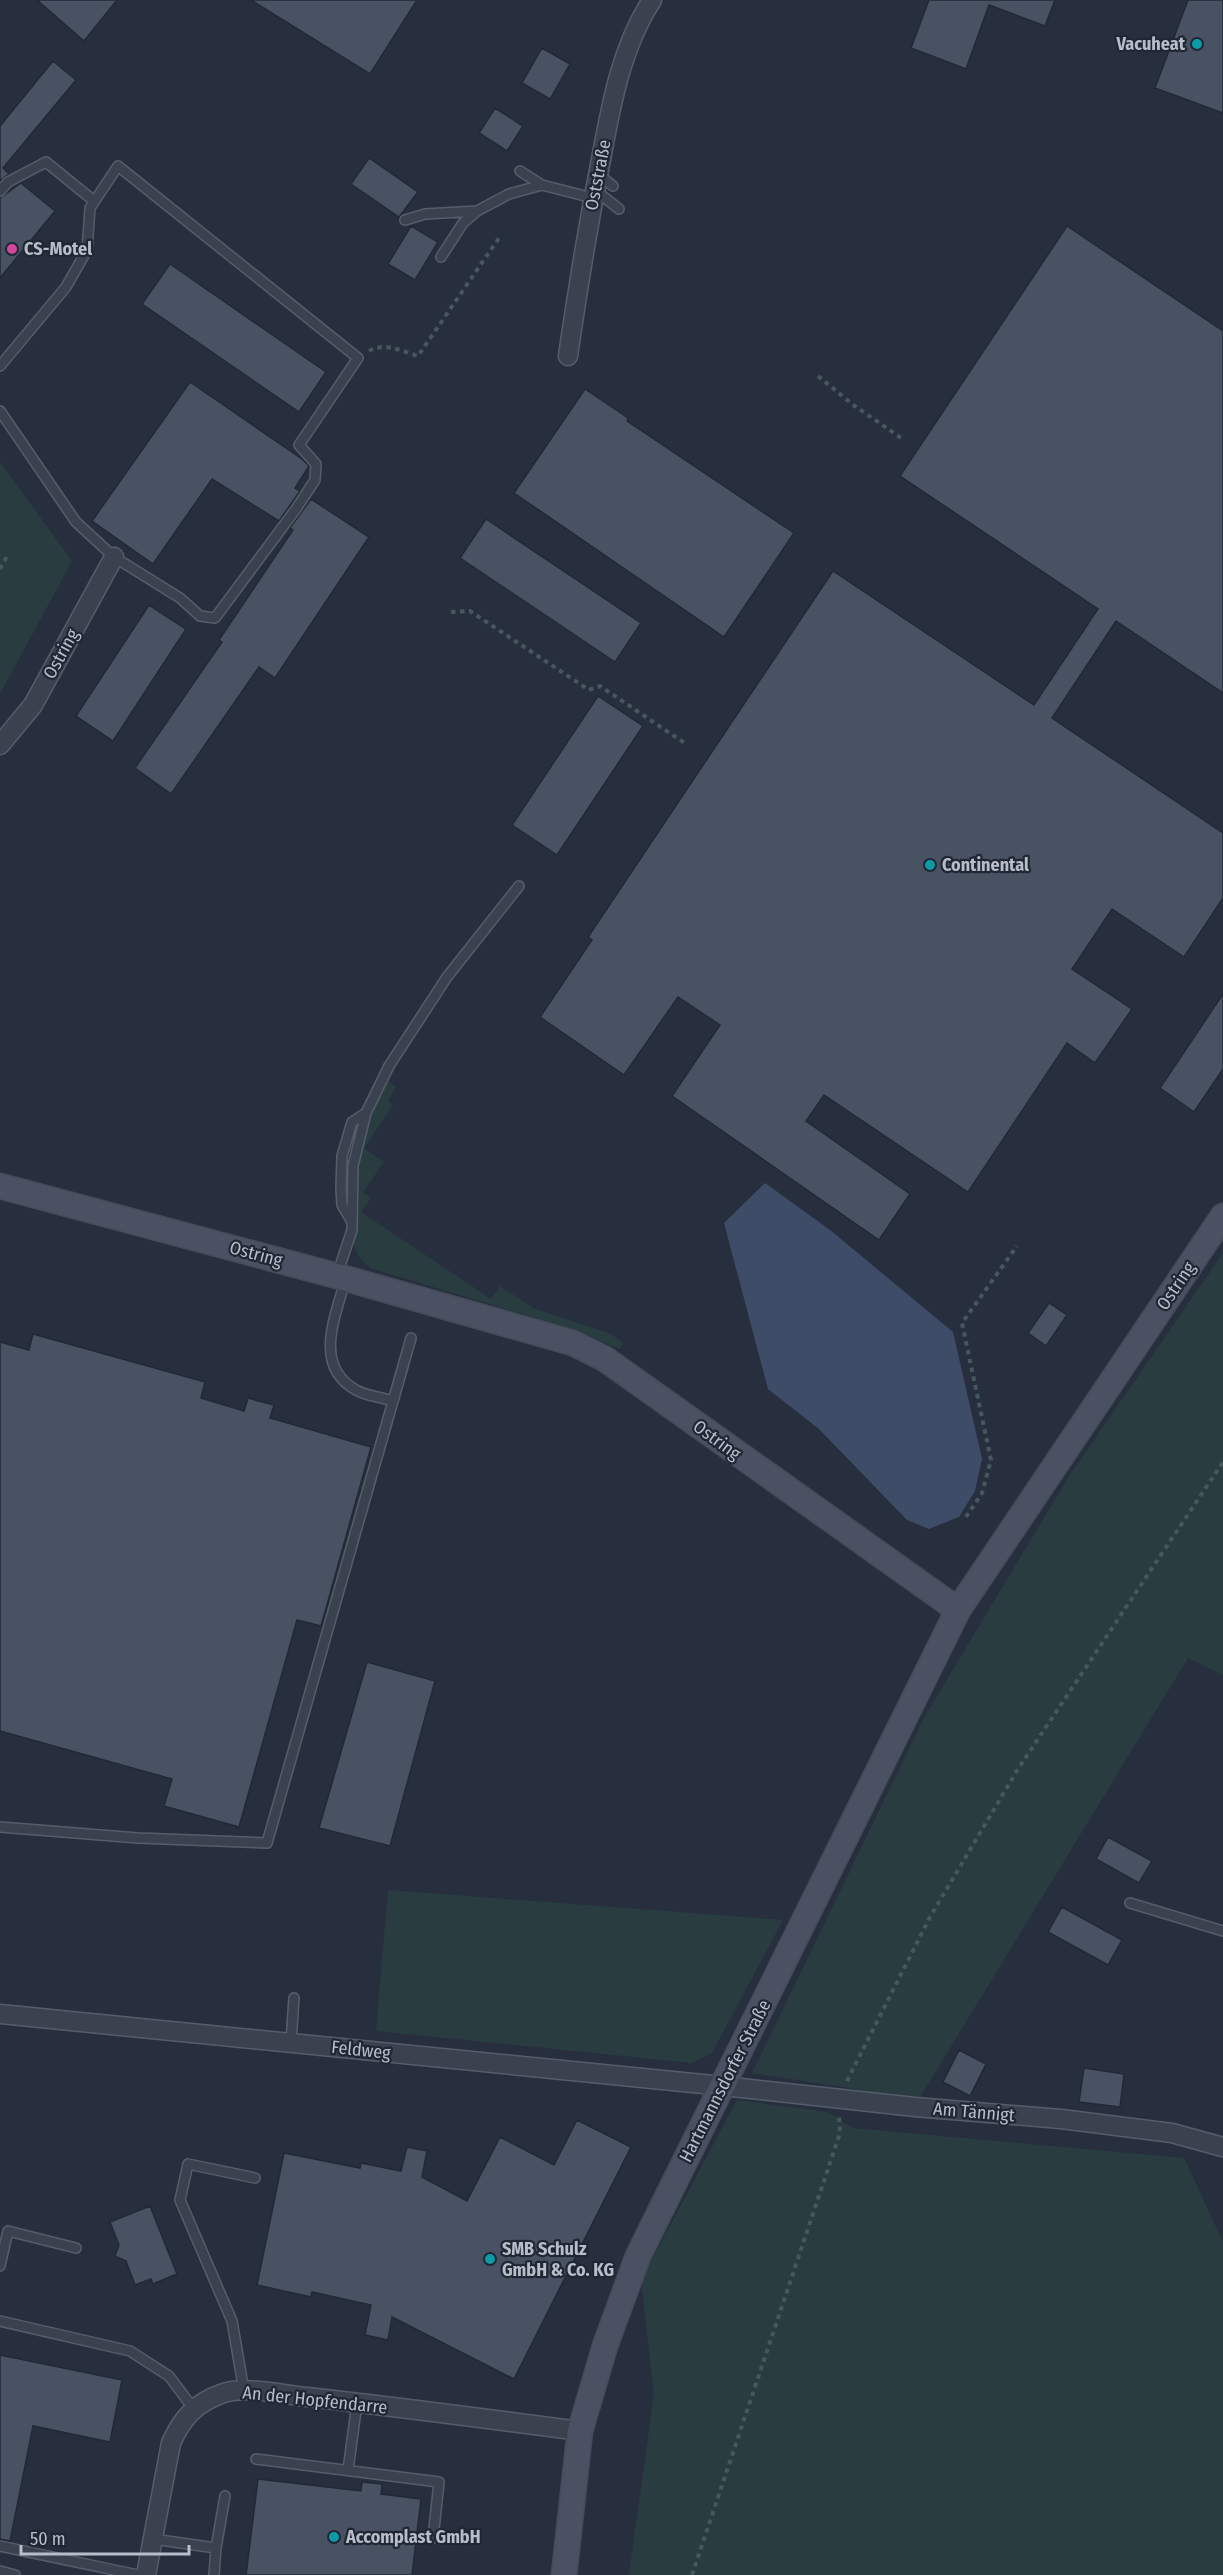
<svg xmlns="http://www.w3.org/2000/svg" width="1223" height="2575" font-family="'Fira Sans Condensed',sans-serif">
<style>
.green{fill:#293c40}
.water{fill:#3e4c67}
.building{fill:#495263;stroke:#222936;stroke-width:1.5}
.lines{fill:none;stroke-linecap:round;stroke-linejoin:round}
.service-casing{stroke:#565d6a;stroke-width:12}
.minor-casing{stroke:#565d6a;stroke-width:21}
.secondary-casing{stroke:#454b58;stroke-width:27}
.path{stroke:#47585d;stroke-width:4;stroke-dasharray:4.5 4.5;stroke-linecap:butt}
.service{stroke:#3b424f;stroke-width:9}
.minor{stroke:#3b424f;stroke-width:18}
.secondary{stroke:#4a5162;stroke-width:24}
.culture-dot{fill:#0f9aa8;stroke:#202734;stroke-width:2}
.hotel-dot{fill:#d1479c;stroke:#202734;stroke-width:2}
.labels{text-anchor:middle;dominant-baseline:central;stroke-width:4.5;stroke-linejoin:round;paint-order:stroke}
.poi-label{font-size:18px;font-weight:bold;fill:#b8bdca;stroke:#202734;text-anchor:start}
.street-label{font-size:18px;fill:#b8bdca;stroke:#202734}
</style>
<rect width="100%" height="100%" fill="#272f3f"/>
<path class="green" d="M0,462L72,561L0,694Z
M388,1081L396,1087L388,1101L393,1105L364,1148L384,1162L363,1192L371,1198L361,1212L491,1299L500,1286L533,1308L609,1333L624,1343L619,1349L579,1331L370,1268L358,1256L354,1247L358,1161L372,1108Z
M1223,1253V1675L1188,1658L919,2099L752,2073L925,1716L1069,1476Z
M388,1890L783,1920L712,2053L692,2063L376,2031Z
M737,2100L828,2112L852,2128L1184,2158L1223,2242V2575H629L654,2394L641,2280Z"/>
<path class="water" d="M765,1183L830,1230L953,1332L982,1459L975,1491L959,1517L929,1529L907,1520L819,1429L768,1389L724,1223Z"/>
<path class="building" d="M37,0H117L84,41Z
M251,0H417L370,74Z
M929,0H1055L1045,26L989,5L966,69L911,48Z
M1188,0H1223V113L1155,88Z
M542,48L570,64L550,99L522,83Z
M53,61L76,80L3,168L9,174L0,181V126Z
M495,108L523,126L507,151L479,133Z
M369,158L418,192L399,217L351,184Z
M21,183L55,211L0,278V198Z
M411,226L438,242L415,280L388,264Z
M1067,226L1223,331V693L1116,621L1052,718L1223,833V898L1184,957L1112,909L1072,969L1132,1009L1095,1063L1067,1043L968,1192L824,1095L806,1121L910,1194L879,1240L672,1096L720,1025L678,997L624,1075L540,1017L592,940L588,937L833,571L1034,705L1098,609L900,476Z
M170,264L326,372L299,412L142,304Z
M190,382L302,459L309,466L295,488L300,491L279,521L212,479L153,564L92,521Z
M585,389L628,418L627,421L794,533L724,637L514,493Z
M311,499L369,537L275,678L259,667L171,794L135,768L222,642L219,640L293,530L290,528Z
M486,519L641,623L615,662L460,558Z
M149,605L186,629L113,741L76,716Z
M598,696L643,726L557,855L512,825Z
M1223,994V1069L1194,1112L1160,1088Z
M1049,1303L1067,1315L1046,1346L1028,1333Z
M33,1334L205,1382L201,1398L244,1411L248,1398L274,1405L270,1418L371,1447L321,1626L297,1620L239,1827L164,1806L172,1779L0,1731V1342L29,1350Z
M367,1662L435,1681L390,1846L319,1828Z
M1108,1837L1152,1861L1139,1883L1096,1859Z
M1062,1907L1122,1940L1108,1965L1048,1932Z
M959,2050L986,2064L970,2096L943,2082Z
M1084,2068L1124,2074L1120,2107L1079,2102Z
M577,2120L631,2147L514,2379L392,2317L388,2340L365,2335L371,2305L312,2292L311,2297L257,2285L284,2153L360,2168L361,2163L401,2171L407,2147L427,2151L422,2177L467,2201L500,2137L554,2165Z
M150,2206L177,2274L153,2284L151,2279L135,2285L126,2261L115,2256L119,2245L110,2222Z
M0,2355L122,2380L110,2442L33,2426L10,2541L0,2539Z
M258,2479L361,2491L362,2482L382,2484L381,2494L421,2499L412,2575H246Z"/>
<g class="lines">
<defs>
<path id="service" d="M520,171L542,185
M598,174L613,186
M595,190L619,209
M0,191L8,182L46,162L94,201
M405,220L425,214L477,211L509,194L542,185L593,198
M441,257L463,223L477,211
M0,366L66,287L87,250L90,208L118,166L358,358L299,445L316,464L315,480L296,509L215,618L200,616L180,598L114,557L76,522L0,411
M352,1222L342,1205L341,1188L342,1156L352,1122L366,1113
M337,1275L352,1230L353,1166L366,1113L389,1066L447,977L519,886
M345,1281C335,1318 313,1366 356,1390C366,1396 381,1397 392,1401
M0,1827L138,1838L267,1843L411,1338
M1130,1903L1223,1931
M291,2042L294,1998
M0,2266L8,2231L76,2248
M0,2321L130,2351L169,2376L193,2408
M244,2391L232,2321L180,2200L188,2164L255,2178
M256,2459L439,2482L433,2538
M348,2470L357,2403
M153,2539L216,2548L225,2496
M0,2546L138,2575
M0,2571L15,2575
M214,2575L216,2548"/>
<path id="minor" d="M568,356C577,294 587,232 599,170C610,112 619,51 652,0
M0,745L33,705L114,557
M0,2014L723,2086L915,2107L1061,2119L1172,2133L1223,2147
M146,2575L171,2443C182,2418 196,2403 221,2394C243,2385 284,2395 307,2397C398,2407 489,2419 580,2431"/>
<path id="secondary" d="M0,1186L337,1276L573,1343L605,1359L958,1610
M564,2575L580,2431L605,2346L638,2256L958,1610L1223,1216"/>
</defs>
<use href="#service" class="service-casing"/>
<use href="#minor" class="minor-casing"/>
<use href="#secondary" class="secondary-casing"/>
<path class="path" d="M369,351C384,342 402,351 418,356L501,235
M818,376L852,404L904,440
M0,569L7,556
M451,612L470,611L589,690L600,686L686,744
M966,1517L982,1493L991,1460L962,1323L1017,1246
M847,2081L930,1917L1018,1769L1223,1462
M692,2575L840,2133L839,2116"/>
<use href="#service" class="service"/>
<use href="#minor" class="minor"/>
<use href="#secondary" class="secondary"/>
</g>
<g class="culture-dot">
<circle cx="1197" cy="44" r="6"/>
<circle cx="930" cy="865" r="6"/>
<circle cx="490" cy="2259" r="6"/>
<circle cx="334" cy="2537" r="6"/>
</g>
<circle class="hotel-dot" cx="12" cy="249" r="6"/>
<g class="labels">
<g class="poi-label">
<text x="1185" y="44" text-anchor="end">Vacuheat</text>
<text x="24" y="249">CS-Motel</text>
<text x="942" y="865">Continental</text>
<text x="502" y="2249">SMB Schulz<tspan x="502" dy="21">GmbH &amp; Co. KG</tspan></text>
<text x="346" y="2537">Accomplast GmbH</text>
</g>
<g class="street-label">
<text transform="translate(598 175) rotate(-79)">Oststraße</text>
<text transform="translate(61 654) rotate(-61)">Ostring</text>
<text transform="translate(256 1254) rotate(15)">Ostring</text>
<text transform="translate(1176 1286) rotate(-56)">Ostring</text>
<text transform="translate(717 1440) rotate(36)">Ostring</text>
<text transform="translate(361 2050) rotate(6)">Feldweg</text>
<text transform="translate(725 2081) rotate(-63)">Hartmannsdorfer Straße</text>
<text transform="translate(974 2112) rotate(5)">Am Tännigt</text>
<text transform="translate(315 2400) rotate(6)">An der Hopfendarre</text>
</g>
</g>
<path d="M21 2545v9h168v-9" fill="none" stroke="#b8bdca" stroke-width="3"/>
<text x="30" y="2545" font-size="18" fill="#b8bdca" stroke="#202734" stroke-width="4.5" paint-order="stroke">50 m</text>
</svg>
